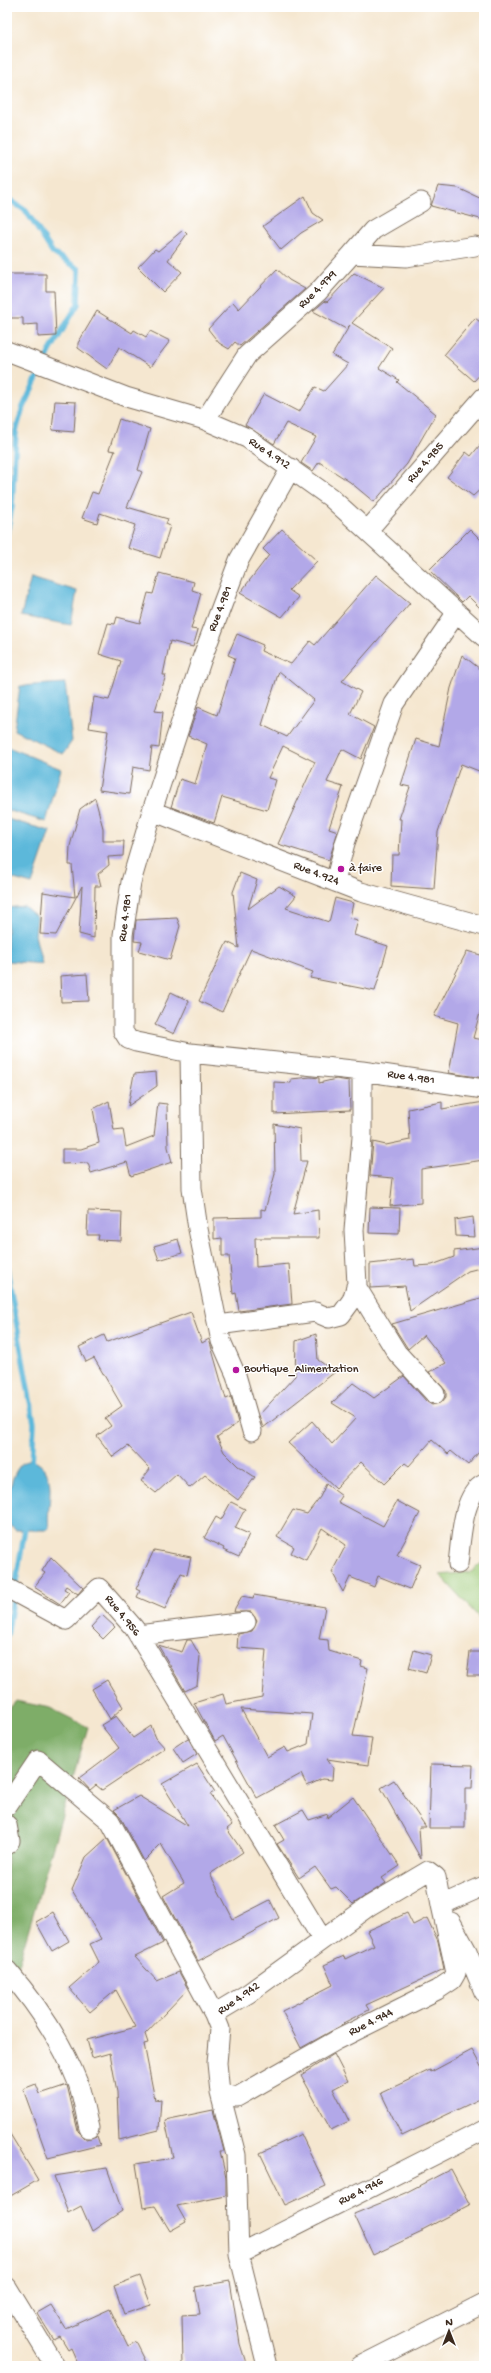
<svg xmlns="http://www.w3.org/2000/svg" width="491" height="2373" font-family="'Gochi Hand',sans-serif">
<style>
.green{fill:#9dc976;stroke:#6c7a4a}
.forest{fill:#7ead67;stroke:#5c6c42}
.water{fill:#5cb8da;stroke:#4c717c}
.lines{fill:none;stroke-linecap:round;stroke-linejoin:round}
.stream{stroke:#5cb8da;stroke-width:5.5}
.building{fill:#b2a8e8;fill-rule:evenodd}
.minor-casing{stroke:#7c6c5c;stroke-width:21}
.minor{stroke:#fff;stroke-width:19}
.poi-dot{fill:#b5179e;stroke:#fff;stroke-width:1.5}
.labels{text-anchor:middle;dominant-baseline:central;stroke-width:3;stroke-linejoin:round;paint-order:stroke}
.street-label{font-size:12px;fill:#3b2a1e;stroke:#fff}
.poi-label{font-size:12px;fill:#3b2a1e;stroke:#fff;text-anchor:start}
</style>
<rect width="100%" height="100%" fill="#fff"/>
<filter id="ink" filterUnits="userSpaceOnUse"><feTurbulence type="fractalNoise" baseFrequency=".025" numOctaves="2"/><feDisplacementMap in="SourceGraphic" scale="8" xChannelSelector="R" yChannelSelector="G"/><feConvolveMatrix kernelMatrix="1 2 1 2 8 2 1 2 1" color-interpolation-filters="sRGB"/></filter>
<filter id="wash" filterUnits="userSpaceOnUse"><feTurbulence type="fractalNoise" baseFrequency=".012" numOctaves="4" result="noise"/><feDisplacementMap in="SourceGraphic" scale="16" xChannelSelector="R" yChannelSelector="G"/><feGaussianBlur stdDeviation="0.9" result="paint"/><feColorMatrix in="noise" values="0 0 0 0 0 0 0 0 0 0 0 0 0 0 0 0 0 1.4 0 .05"/><feComposite in="paint" operator="in"/></filter>
<g filter="url(#wash)">
<rect width="100%" height="100%" fill="#f5e7d0"/>
<path class="green" d="M484,1561V1623L440,1575L471,1572Z"/>
<path class="forest" d="M16,1701L50,1708L88,1727L7,2003V1711Z"/>
<path class="water" d="M31,577L77,591L71,625L21,616Z
M65,683L72,741L63,754L14,730L20,686Z
M8,747L61,769L46,822L7,810Z
M7,819L50,831L32,884L7,877Z
M24,906L37,917L35,935L42,964L7,961V908Z
M30,1459C62,1471 45,1504 49,1528L46,1530H15L7,1522C7,1504 9,1465 30,1459Z"/>
<g class="lines">
<path class="stream" d="M7,198L26,211L53,253L79,269L78,304L50,351L23,407L16,431L12,506L7,533
M7,1269L34,1423L32,1465
M7,1635L26,1523"/>
</g>
<g id="blocks">
<path class="building" d="M438,186L458,188L484,200V220L431,206Z
M305,196L313,213L323,220L301,233L281,250L263,226Z
M183,230L187,234L168,260L182,272L163,292L138,267L155,249L158,251Z
M277,269L289,280L305,289L240,346L235,342L229,349L219,343L208,329L233,302L239,309Z
M354,273L384,288L352,323L392,348L379,368L399,380L397,382L436,414L407,464L374,502L350,482L319,462L313,471L301,463L316,437L286,423L274,444L245,425L264,394L299,412L315,387L324,391L348,364L332,355L350,325L346,329L313,311L325,301L327,302Z
M9,274H46V291H54L56,336L38,337V324L23,325V318H10L7,288Z
M97,311L132,333L134,330L146,337L150,331L170,341L150,367L119,347L107,369L78,348V343Z
M475,318L484,325V370L474,381L444,355Z
M55,401L76,402L74,432L52,430Z
M119,419L150,429L138,470L142,472L127,507L168,519L166,524L170,526L160,558L128,548L135,525L100,513L97,523L82,518L92,492L98,494L115,451L109,450Z
M484,440V486L473,496L447,477L466,452L471,456Z
M282,529L317,561L289,590L299,597L282,617L240,593L269,555L263,549Z
M470,529L484,543V612L468,596L462,602L429,570Z
M159,573L194,582L192,590L201,593L191,629L198,630L193,647L170,641L163,675H166L155,711L163,712L159,748L152,747L149,770L133,767L129,794L99,790L108,731L89,728L94,697L109,700L121,661L99,654L108,623L115,624L117,617L140,623L148,593L153,594Z
M376,575L410,603L342,681L361,692L350,714L374,727L361,759L342,749L327,782L343,787L329,828L338,831L329,860L278,844L315,762L283,746L268,778L276,780L267,810L222,797L214,823L171,807L180,779L195,784L207,744L188,736L198,707L217,715L235,658L228,655L237,634L263,645L261,651L291,664L310,641L315,645ZM279,671L314,700L287,737L262,725Z
M462,655L484,672V773L461,764L438,832L434,889L391,886L392,855H399L401,819H399L410,787L401,785L416,739L439,746L451,688Z
M95,798L103,828V841H124L123,856L108,857L109,865L98,874L101,886H95L94,938L79,934L82,886L56,935L40,934L43,892L75,897L72,865H69L70,846L80,809Z
M240,873L257,880L248,909L279,886L296,896L286,908L329,922L335,898L353,903L350,918L358,920L354,935L388,946L375,991L310,978L313,972L251,949L222,1012L199,1001L227,942L239,948L233,892Z
M177,918L180,926L170,960L139,951L142,942L134,941L136,920Z
M467,951L484,956V998L473,1038L484,1040V1078L449,1073L458,1023L434,1016Z
M87,974L89,1001L61,1002L60,976Z
M171,992L189,1001L174,1034L155,1025Z
M156,1072L157,1086L128,1106L134,1074Z
M311,1077L319,1078V1083L336,1079L349,1081L350,1110L274,1114V1082L291,1083V1079Z
M109,1101L114,1130L123,1129L126,1147L154,1136L158,1103L167,1104L168,1147L172,1162L131,1176L127,1162L91,1173L88,1163L62,1164V1149H81L99,1143L93,1109Z
M442,1102V1109L484,1102V1160L421,1169V1203L390,1206L393,1178L370,1176L373,1142L386,1145L410,1140L408,1109Z
M274,1124L300,1129L301,1161H307L293,1214L318,1210L319,1238H255L256,1267L289,1264L292,1304L239,1311L236,1293L233,1294L229,1256H222V1238L214,1239V1218L261,1217V1209L265,1210L275,1174Z
M370,1207L400,1208L399,1234L369,1233Z
M88,1211L122,1212L121,1241L98,1240L99,1235H87Z
M473,1217L475,1237L456,1236L455,1220Z
M178,1239L182,1253L159,1260L154,1246Z
M484,1247V1267L468,1271L410,1311L405,1286L370,1288V1264L414,1259L415,1266L432,1265L454,1257V1251Z
M484,1297V1446L468,1465L451,1451L448,1454L432,1440L409,1466L405,1463L384,1484L361,1462L336,1488L288,1443L312,1421L332,1444L356,1418L332,1403L353,1383L374,1398L404,1376L427,1402L432,1405L442,1402L446,1397V1391L429,1372L446,1363L424,1335L408,1349L392,1324Z
M191,1312L202,1343L209,1339L226,1399L231,1397L238,1423L217,1437L224,1452L238,1466L255,1477L238,1500L205,1475L190,1488L177,1474L156,1493L141,1481L150,1469L128,1446L113,1457L97,1436L111,1426L105,1418L122,1406L94,1358L86,1362L79,1347L104,1335L107,1342Z
M316,1334L318,1360L335,1372L263,1428L259,1415L295,1376L296,1341Z
M326,1484L342,1496L338,1502L383,1526L397,1501L420,1513L397,1555L420,1565L410,1589L378,1576L374,1587L350,1577L343,1592L332,1572L346,1545L322,1528L306,1560L291,1553L294,1547L277,1537L293,1510L307,1514L320,1497Z
M231,1502L245,1509L235,1528L249,1534L239,1557L223,1550L224,1548L204,1538L216,1517L221,1520Z
M154,1550L191,1557L187,1575L181,1573L165,1609L137,1597L140,1591L136,1589Z
M51,1557L83,1588L78,1594L66,1586L64,1589L69,1592L60,1604L34,1587L45,1573L42,1571Z
M254,1595L325,1607L319,1639L328,1640L329,1651L362,1661L361,1666L368,1668L353,1736L372,1738L368,1765L327,1759L333,1768L332,1780L322,1779L307,1786L301,1774L257,1798L223,1736L215,1741L194,1703L223,1694L226,1704L262,1697L266,1650L237,1648L238,1634L252,1631L257,1621L251,1612H234L235,1608L242,1596L253,1598ZM241,1709L312,1714L308,1744L288,1752L285,1747L267,1757Z
M102,1615L115,1627L103,1639L91,1627Z
M187,1640H191L200,1656L197,1685L185,1691L158,1645L182,1652Z
M414,1650L431,1655L426,1673L409,1668Z
M470,1652H484V1676H467Z
M107,1680L123,1707L110,1719L92,1689Z
M116,1716L133,1738L151,1726L156,1738L165,1748L102,1790L96,1785L90,1790L79,1778L119,1748L101,1725Z
M188,1738L197,1754L183,1763L173,1748Z
M197,1764L215,1792L210,1794L232,1825L227,1829L243,1852L210,1874L233,1919L270,1900L279,1918L198,1961L163,1896L184,1883L161,1844L144,1861L120,1816L114,1810L139,1796L188,1826L162,1784Z
M431,1764L473,1765L472,1788H465V1828H429Z
M394,1780L426,1827H419L421,1859L381,1788Z
M353,1797L400,1866L382,1878L386,1883L353,1904L336,1887L331,1889L315,1867L299,1878L277,1844L284,1840L275,1825L303,1810L309,1820L328,1814L327,1818Z
M107,1838L163,1943L135,1957L157,1981L179,1972L188,1989L145,2034L148,2043L144,2044L155,2100L161,2099L159,2130L119,2140L117,2092L110,2053L92,2058L87,2040L136,2027L116,1990L90,2012L69,1988L99,1962L90,1944L101,1939L72,1890L86,1857Z
M53,1912L69,1941L52,1951L36,1922Z
M407,1913L413,1925L427,1918L438,1941L444,1969L366,2005L369,2010L343,2023L344,2024L301,2048L282,2011L333,1985L324,1965L344,1956L345,1959L374,1945L367,1931Z
M472,2050L484,2072V2097L402,2136L381,2093L430,2070L431,2072Z
M334,2054L348,2081L333,2089L349,2121L331,2130L301,2075Z
M36,2084L40,2094L67,2085L78,2131L86,2139L97,2136L100,2145L48,2158L23,2089Z
M213,2110L224,2151H220L226,2178V2196L177,2206L186,2222L170,2231L155,2206L143,2208L136,2164L173,2158L165,2120Z
M7,2129L38,2180L7,2198Z
M301,2134L326,2186L285,2205L260,2153Z
M107,2168L122,2211L92,2231L81,2206L68,2213L54,2176Z
M451,2169L470,2205L422,2230V2232L373,2255L354,2214L405,2193Z
M140,2276L151,2305L124,2314L114,2286Z
M230,2281L240,2344L247,2366H183L182,2315L200,2314L195,2287Z
M51,2305L66,2329L110,2309L128,2346L136,2342L148,2366H79L71,2348L68,2350L60,2337L54,2340L37,2313Z"/>
</g>
</g>
<g filter="url(#ink)">
<use href="#blocks" fill-opacity="0" stroke="#7c6c5c" stroke-width="1"/>
<g class="lines">
<defs>
<path id="minor" d="M352,254L373,230L421,202
M7,351L126,397L205,420L247,438L330,497L484,637
M205,420L247,355L318,292L352,254L406,257L475,246
M291,468L239,560L201,661L152,811L131,882L123,935V1031L128,1039L136,1042L190,1053L362,1071L484,1089
M368,530L484,397
M152,811L361,892L484,926
M335,882L345,843L394,704L457,612
M190,1053L192,1188L198,1229L221,1341L236,1375L252,1431
M356,1286L397,1353L435,1394
M218,1325L315,1312L329,1318L341,1315L352,1300L357,1284L354,1230L362,1137V1071
M458,1564C461,1541 462,1494 484,1484
M7,1588L66,1620L99,1588L134,1628L322,1939
M138,1635L246,1622
M7,1806L38,1760L110,1821L214,2014
M7,1825L10,1841L7,1845
M451,1922L467,1951L484,1992
M7,1970C36,2003 62,2042 78,2083C83,2097 85,2113 89,2128
M220,2093L237,2097L337,2040L437,1990L452,1980L456,1973L441,1905
M239,2254L484,2130
M7,2287L55,2366
M267,2366L239,2254L236,2155L220,2093L217,2063L220,2029L214,2014L249,1993L369,1906L428,1871L436,1877L441,1905L484,1886
M360,2366L484,2303"/>
</defs>
<use href="#minor" class="minor-casing"/>
<use href="#minor" class="minor"/>
</g>
</g>
<g class="poi-dot">
<circle cx="341" cy="869" r="4"/>
<circle cx="236" cy="1370" r="4"/>
</g>
<g class="labels">
<g class="street-label">
<text transform="translate(318 290) rotate(-45)">Rue 4.979</text>
<text transform="translate(269 454) rotate(34)">Rue 4.912</text>
<text transform="translate(426 463) rotate(-49)">Rue 4.985</text>
<text transform="translate(221 609) rotate(-69)">Rue 4.981</text>
<text transform="translate(316 874) rotate(21)">Rue 4.924</text>
<text transform="translate(126 918) rotate(-83)">Rue 4.981</text>
<text transform="translate(411 1078) rotate(8)">Rue 4.981</text>
<text transform="translate(122 1616) rotate(51)">Rue 4.956</text>
<text transform="translate(239 1999) rotate(-35)">Rue 4.942</text>
<text transform="translate(371 2023) rotate(-27)">Rue 4.944</text>
<text transform="translate(361 2192) rotate(-27)">Rue 4.946</text>
</g>
<g class="poi-label">
<text x="349" y="869">à faire</text>
<text x="244" y="1370">Boutique_Alimentation</text>
</g>
</g>
<rect width="491" height="2373" fill="none" stroke="#fff" stroke-width="24"/>
<g transform="translate(449 2331)" stroke="#ffffff" stroke-width="3" paint-order="stroke">
<path d="M0-3L7 15L0 10L-7 15Z" fill="#3b2a1e"/>
<text y="-6" font-size="11" font-weight="bold" text-anchor="middle" fill="#3b2a1e">N</text>
</g>
</svg>
